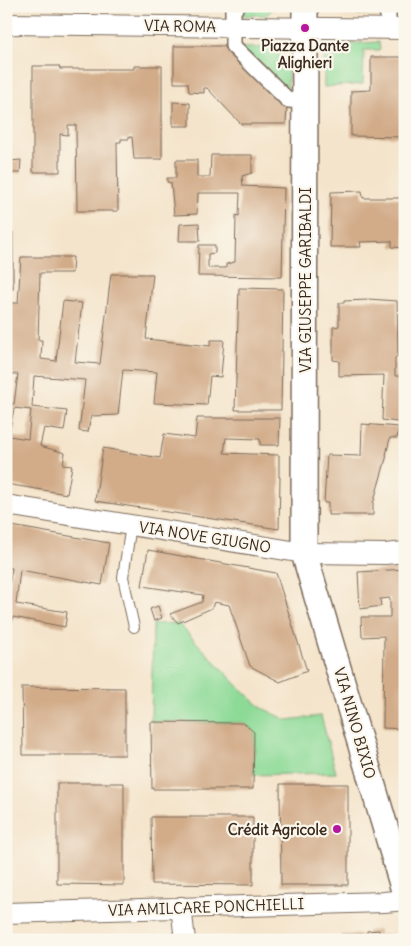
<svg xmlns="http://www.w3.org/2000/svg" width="411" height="946" font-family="Delius,sans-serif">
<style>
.green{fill:#8dda97;stroke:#64825a}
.building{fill:#d2ac89;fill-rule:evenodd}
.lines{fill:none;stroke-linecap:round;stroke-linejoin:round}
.service-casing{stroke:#7c6b5b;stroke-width:12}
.pedestrian-casing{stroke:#7c6b5b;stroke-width:18}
.minor-casing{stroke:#7c6b5b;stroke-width:22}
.tertiary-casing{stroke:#7c6b5b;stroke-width:28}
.service{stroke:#fff;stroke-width:10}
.pedestrian{stroke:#fff;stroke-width:15}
.minor{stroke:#fff;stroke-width:20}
.tertiary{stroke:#fff;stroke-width:25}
.poi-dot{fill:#b5179e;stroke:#fbf7ec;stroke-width:2}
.labels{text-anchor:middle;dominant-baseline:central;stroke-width:4.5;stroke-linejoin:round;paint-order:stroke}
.street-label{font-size:15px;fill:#3b2a1e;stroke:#fbf7ec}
.poi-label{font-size:15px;font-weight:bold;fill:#3b2a1e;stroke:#fbf7ec}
</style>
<rect width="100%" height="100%" fill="#fbf7ec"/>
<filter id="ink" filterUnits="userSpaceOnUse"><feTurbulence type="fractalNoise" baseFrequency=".02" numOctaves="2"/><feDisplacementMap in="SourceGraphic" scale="10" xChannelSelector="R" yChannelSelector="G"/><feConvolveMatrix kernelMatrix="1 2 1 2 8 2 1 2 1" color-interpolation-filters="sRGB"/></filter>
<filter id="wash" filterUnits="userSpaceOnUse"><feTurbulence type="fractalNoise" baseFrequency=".0096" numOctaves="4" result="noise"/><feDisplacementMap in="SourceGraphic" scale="20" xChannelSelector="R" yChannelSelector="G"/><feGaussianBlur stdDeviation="1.12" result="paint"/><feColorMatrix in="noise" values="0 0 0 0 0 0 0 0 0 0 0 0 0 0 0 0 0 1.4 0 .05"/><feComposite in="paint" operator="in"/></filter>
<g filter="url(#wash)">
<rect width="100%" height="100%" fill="#f4e4cb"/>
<path class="green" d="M246,6H275L267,15L237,16Z
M335,6H372L380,14H343Z
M379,42L380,50H364L363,84L324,87V59L341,44Z
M272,47L289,64L287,96L238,48Z
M178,623L242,690L262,708L287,720L321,716L336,773L253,775L254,733L244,723L151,722L153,624Z"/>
<g id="blocks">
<path class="building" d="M174,46H228L287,103L286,124H241L207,88H204V93L189,92L188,83H174Z
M371,57H405V137L351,136V91L371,90Z
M33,66H59L60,69H134V66H162V159H134L132,137H129V139H121V142H117L118,211H77L76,125H68V135L60,134V172H33Z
M173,102L190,103V126H173Z
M6,142H9V161L21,160L20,173H6Z
M211,155H252V173L242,176L243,186L284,188L282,277L198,276L199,245H215V253L208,254V268H226V264L235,262L236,215L239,216L240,193H198L197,214L174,215L171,183L167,182V178H176V160H197V177H210Z
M362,191L363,198H400L401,192H405V248L392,247V241L360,242L361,247H330L331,192Z
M199,223L200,241H179L180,224Z
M6,232H13V289H6Z
M21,257H73L72,273H40L38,340H42L41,359L56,361L63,301L82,303L75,362L100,364L111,274H153L146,339L210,346L211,340H224L221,377L210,376L207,405L154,403L157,372L123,370L118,415L91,416L88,432L79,431L85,380L34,376L32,407L67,411L64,431L44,428L40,446L65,453L63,465L72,466L67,494L6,484V403L14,404L18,374H6V303H18ZM14,408L31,410L28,439L9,436Z
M239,288L283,289L281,410H235Z
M368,299L397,301L398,355L395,358V376H405V423L382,420L384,375L339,376V361L333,360V327L339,326V303H344V301L368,300Z
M197,418H280L279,445H260V439L226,438L224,453L279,455V477H280L279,529L95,501L103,448L160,458L164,434L195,438Z
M362,424L399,427L397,438H390L386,455H387L373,504V515H328V503H324L327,455L361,456Z
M6,525L109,543L102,585L20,570L16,604L67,612L65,627L13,617L11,626L6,625V605L12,568L6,567Z
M148,550L276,573L307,671L280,682L250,666L229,605L214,602L212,608L178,623L170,614L202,602L203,595L142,586Z
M405,569V729L383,728L384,636L362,637L361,617H390V598L380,599L381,606L360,609L358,572Z
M158,606L162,618L154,621L150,609Z
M22,687L125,688V755H23Z
M151,722L244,723L254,732L253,789H152Z
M57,783H124V885L57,884Z
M280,784H348V885H281Z
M151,817H253V885L152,884Z
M379,930V935L392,934L394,940H342L341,935L367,934V931Z"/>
</g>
</g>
<g filter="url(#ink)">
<use href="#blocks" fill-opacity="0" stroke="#7c6b5b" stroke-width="1"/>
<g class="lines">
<defs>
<path id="service" d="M131,525L123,577L134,627"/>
<path id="pedestrian" d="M237,6L233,10V46L288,100L305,101
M382,6L388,12V29"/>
<path id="minor" d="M6,24L405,29
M6,505L304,553L385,554L405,552
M181,907L185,940
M6,913L384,902L405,900"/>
<path id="tertiary" d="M305,6L304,553L405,894"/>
</defs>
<use href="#service" class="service-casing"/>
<use href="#pedestrian" class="pedestrian-casing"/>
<use href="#minor" class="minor-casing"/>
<use href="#tertiary" class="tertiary-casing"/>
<use href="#service" class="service"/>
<use href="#pedestrian" class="pedestrian"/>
<use href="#minor" class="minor"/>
<use href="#tertiary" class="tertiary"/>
</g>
</g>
<g class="poi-dot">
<circle cx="305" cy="28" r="5"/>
<circle cx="337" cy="829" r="5"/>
</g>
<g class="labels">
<g class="street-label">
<text transform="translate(180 26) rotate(1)">VIA ROMA</text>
<text transform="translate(305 280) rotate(-90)">VIA GIUSEPPE GARIBALDI</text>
<text transform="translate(205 537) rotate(9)">VIA NOVE GIUGNO</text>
<text transform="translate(355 723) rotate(74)">VIA NINO BIXIO</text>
<text transform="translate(206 907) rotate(-2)">VIA AMILCARE PONCHIELLI</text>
</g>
<g class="poi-label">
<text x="305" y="45">Piazza Dante<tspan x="305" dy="17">Alighieri</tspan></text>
<text x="327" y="829" text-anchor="end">Crédit Agricole</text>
</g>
</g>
<rect width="411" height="946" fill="none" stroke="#fbf7ec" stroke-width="25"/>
</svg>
